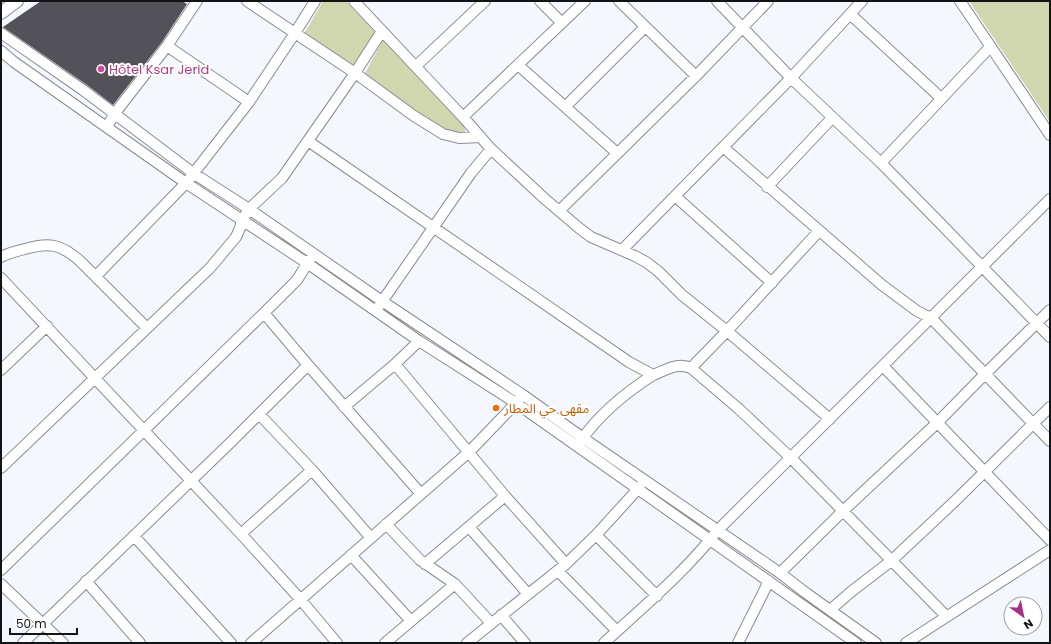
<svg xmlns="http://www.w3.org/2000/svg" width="1051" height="644" font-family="Poppins,'Noto Sans Arabic',sans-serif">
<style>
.green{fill:#d0d6ad}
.building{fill:#535259}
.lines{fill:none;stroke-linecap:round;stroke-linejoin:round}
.minor-casing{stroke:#888c93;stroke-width:12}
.major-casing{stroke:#888c93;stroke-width:14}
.minor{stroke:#fff;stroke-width:10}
.major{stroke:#fff;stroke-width:12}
.hotel-dot{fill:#d1479c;stroke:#fff;stroke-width:1.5}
.food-dot{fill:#e8710a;stroke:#fff;stroke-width:1.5}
.labels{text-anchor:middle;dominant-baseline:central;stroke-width:4;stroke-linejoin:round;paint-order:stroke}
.hotel-label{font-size:13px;fill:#b23c85;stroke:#fff;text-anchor:start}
.food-label{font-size:13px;fill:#c56008;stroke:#fff;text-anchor:start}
</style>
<rect width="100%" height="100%" fill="#f4f8fe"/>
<path class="green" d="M323,1H346L377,34L354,70L304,34Z
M969,1H1050V122Z
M383,40L459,117L464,126L466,134L455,135L440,128L364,75Z"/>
<path class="building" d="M41,1H182L187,4L162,42L113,105L87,85L3,27Z"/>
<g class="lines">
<defs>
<path id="minor" d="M247,1L355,73L414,116L443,134L459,138L481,137
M354,1L463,117L491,149L545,199L579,228L591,237L635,256L646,262L658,271L682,295L727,331L830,419
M540,1L562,23
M619,1L696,76
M717,1L791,78L881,163L939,222L1050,337
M960,1L1050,135
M850,14L941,98
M1,33L83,90L193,173L249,209L382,301L523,395L583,438L780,573L806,593L876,643
M167,46L249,102
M1,51L14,62L186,183L307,263L419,341L516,403L856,643
M518,65L617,153
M416,66L485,1
M566,106L645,27
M463,117L585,1
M107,127L115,113L167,46L197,1
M308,141L629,362L653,375C666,370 678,362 691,368L739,409L791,458L946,616
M723,147L882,285L917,311L931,318L1050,441
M881,163L990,47
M767,187L832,118
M675,196L772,283
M559,211L696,76L768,1
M622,250L791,78L862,1
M1,257C8,253 17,251 25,249C49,242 61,244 80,261L147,328
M96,276L186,183L249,102L295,33L315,1
M1,278L241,534L301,600L337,643
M379,306L471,173L491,149
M264,313L308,365L421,494
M395,364L505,496L566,564
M883,366L1050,540
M691,368L727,331L819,231
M1,370L47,326
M344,407L395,364L419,341
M259,414L312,470L371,538
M580,442C599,414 625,393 653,375
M1,468L210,268L236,237L240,228L242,220L249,209L282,178L355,73L382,31
M386,524L420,560L455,584L491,623
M469,527L528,594
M241,534L312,470
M596,535L657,596
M134,536L231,643
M351,555L411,621
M425,564L505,496
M1,570L264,313L297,280L310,259
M558,571L617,631
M780,573L843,511L937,423L985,374L1050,310
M86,581L140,643
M1,584L63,643
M830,610L852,591L891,561L954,502L1050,407
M501,615L525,643
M23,643L230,443L308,365
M251,643L469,452L519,400
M385,643L455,584
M467,643L566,564L596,535L637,490L640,485
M604,643C643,607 685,572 718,530L1050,199
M738,643L769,581
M906,643L1050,550"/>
<path id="major" d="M1,13L17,1"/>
</defs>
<use href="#minor" class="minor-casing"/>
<use href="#major" class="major-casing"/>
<use href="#minor" class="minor"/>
<use href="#major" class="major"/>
</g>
<circle class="hotel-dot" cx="101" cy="69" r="4"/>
<circle class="food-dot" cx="496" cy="408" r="4"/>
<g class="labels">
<g class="hotel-label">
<text x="109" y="69">Hôtel Ksar Jerid</text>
</g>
<g class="food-label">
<text x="504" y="408">مقهى حي المطار</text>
</g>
</g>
<rect width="1051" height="644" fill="none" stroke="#121316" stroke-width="4"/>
<g transform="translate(1023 616) rotate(147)"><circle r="19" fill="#ffffff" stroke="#a0a1a2"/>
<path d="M0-3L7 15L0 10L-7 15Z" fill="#a5308a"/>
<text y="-6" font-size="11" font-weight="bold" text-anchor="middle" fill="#121316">N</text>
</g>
<path d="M10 628v6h67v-6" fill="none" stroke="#121316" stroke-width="2"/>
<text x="16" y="628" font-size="12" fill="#121316" stroke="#ffffff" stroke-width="3" paint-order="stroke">50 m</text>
</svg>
